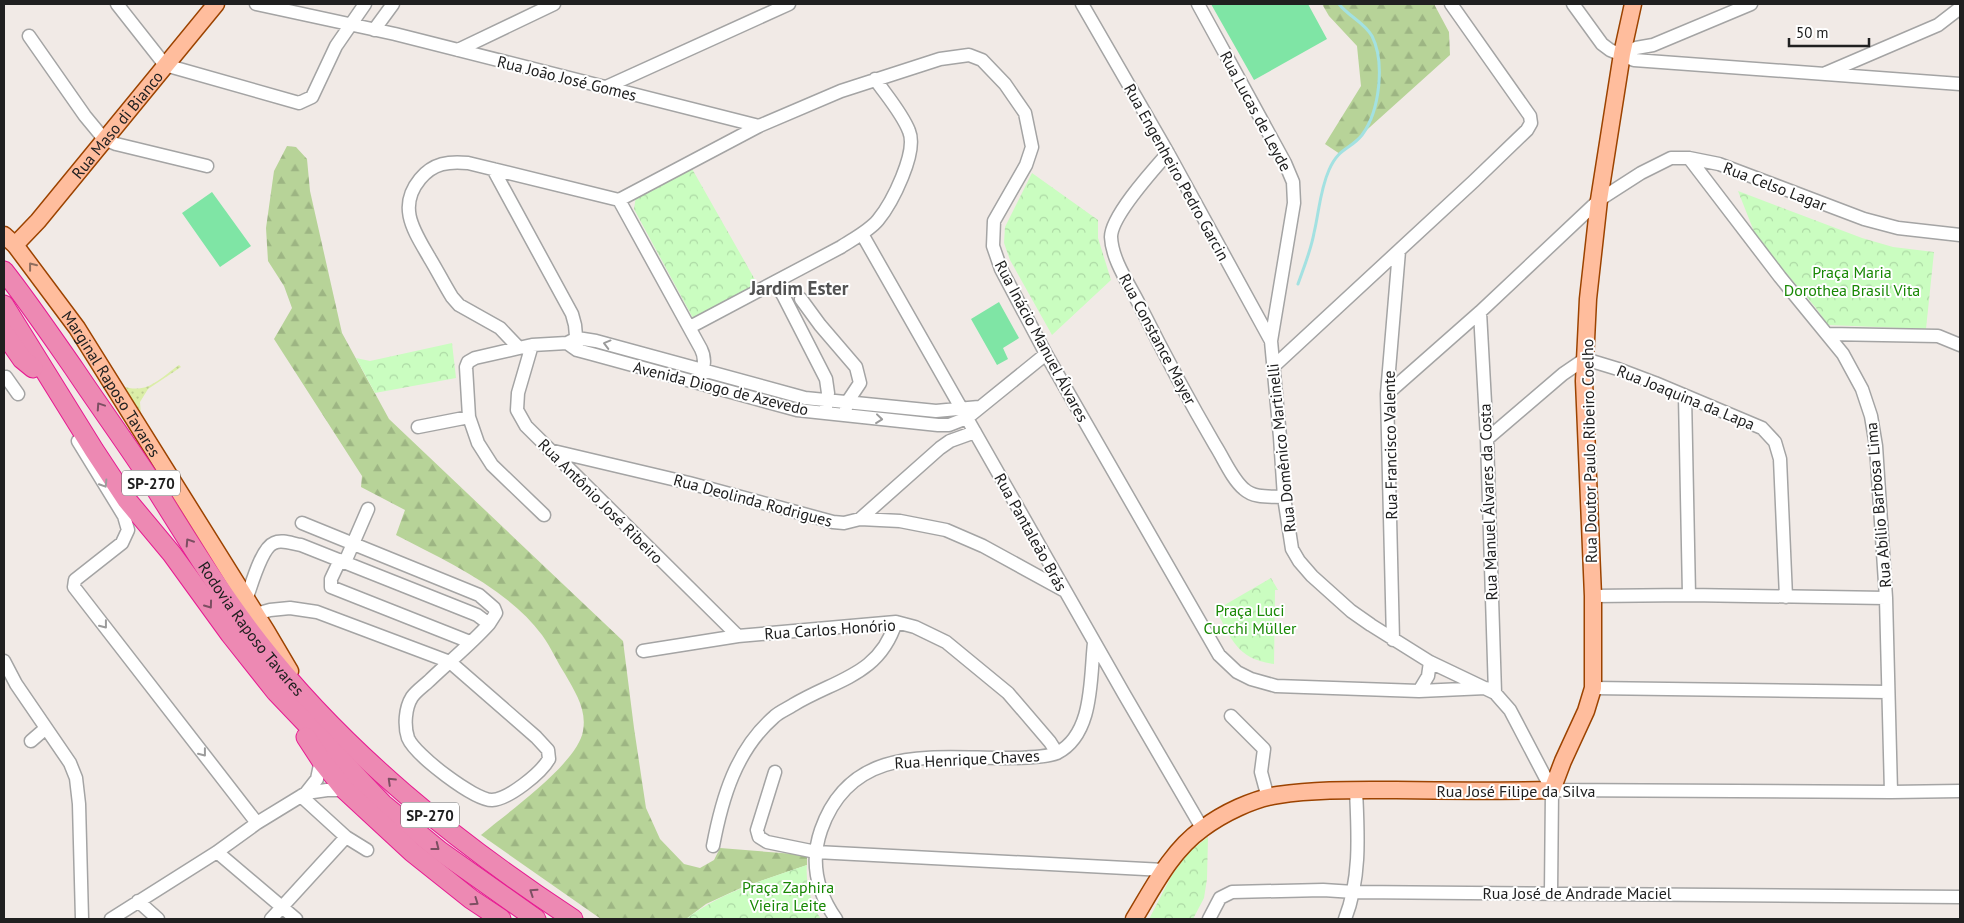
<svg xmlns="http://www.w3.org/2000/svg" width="1964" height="923" font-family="'PT Sans',sans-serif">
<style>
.forest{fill:url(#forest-firs)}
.park{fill:url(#park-crowns)}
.garden{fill:url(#garden-dots)}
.pitch{fill:#7fe5a5}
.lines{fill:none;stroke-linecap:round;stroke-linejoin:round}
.stream{stroke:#a3e1e1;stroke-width:3}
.minor-casing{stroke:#a4a4a4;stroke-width:15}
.major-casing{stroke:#9c4300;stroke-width:19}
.highway-casing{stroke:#e71a92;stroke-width:21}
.minor{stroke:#fff;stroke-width:12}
.major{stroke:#ffbd9d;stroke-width:16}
.highway{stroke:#ed89b3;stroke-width:19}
.oneway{stroke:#906e5e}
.oneway2{stroke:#9b9b9b}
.oneway3{stroke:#7c4f62}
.labels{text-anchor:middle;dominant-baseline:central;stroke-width:4;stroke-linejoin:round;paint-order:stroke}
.shield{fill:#fff;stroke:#636363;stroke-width:1}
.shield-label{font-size:15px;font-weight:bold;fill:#202020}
.street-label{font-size:16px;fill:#202020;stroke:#fff}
.park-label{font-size:16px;fill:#188804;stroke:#fff}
.quarter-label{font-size:19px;font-weight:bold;fill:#535353;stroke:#fff}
</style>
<defs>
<pattern id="forest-firs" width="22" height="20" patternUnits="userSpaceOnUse" patternTransform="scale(1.25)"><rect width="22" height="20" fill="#b7d398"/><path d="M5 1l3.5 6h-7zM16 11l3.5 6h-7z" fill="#9db583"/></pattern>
<pattern id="park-crowns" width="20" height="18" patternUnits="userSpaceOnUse" patternTransform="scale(1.25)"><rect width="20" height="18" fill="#cafdc0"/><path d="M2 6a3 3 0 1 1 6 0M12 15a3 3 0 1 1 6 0" fill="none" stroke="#add9a5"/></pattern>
<pattern id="garden-dots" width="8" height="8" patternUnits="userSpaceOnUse" patternTransform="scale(1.25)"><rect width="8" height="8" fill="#dbeea8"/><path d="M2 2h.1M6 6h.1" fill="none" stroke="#bccc90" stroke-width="1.8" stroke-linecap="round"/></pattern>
</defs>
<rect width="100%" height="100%" fill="#f1eae6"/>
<path class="forest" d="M1322,4H1434L1449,32L1450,55L1340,154L1325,144L1361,86L1357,46L1329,16Z
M287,146L296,147L307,159L310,191L342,333L389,419L623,641L634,728L646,808L660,839L684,864L700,868L714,860L720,848L807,855V865L743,887L706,904L686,919H601L481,835C507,813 578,763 583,731C587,709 575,692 565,674C557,662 551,647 542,635C508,589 446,561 396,535L405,510L361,487L362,476L274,339L292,308L284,286L268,261L266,228L274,171Z"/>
<path class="park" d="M691,167L758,285L694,320L634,209L636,196Z
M1032,173L1098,220V238L1111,280L1052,335L1010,260L1004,243L1005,227Z
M1738,191L1862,238L1893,247L1934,252L1926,329L1828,325L1816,308L1757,239Z
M452,343L456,378L375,393L356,358L370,361Z
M1271,578L1278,590H1275L1274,664C1237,659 1232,640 1216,610Z
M1208,837L1207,879L1204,898L1193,919H1149L1172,875L1189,852Z
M807,865C805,882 812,906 821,919H686C722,892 764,880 807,865Z"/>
<path class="garden" d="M179,365L181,367L148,389L140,402L141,415L122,386C147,395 159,379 179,365Z"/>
<path class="pitch" d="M1211,4H1308L1327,39L1254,80Z
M212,192L251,246L220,267L182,213Z
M999,302L1019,338L1003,348L1008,359L997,365L971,319Z"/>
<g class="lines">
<path class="stream" d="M1298,284C1304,267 1311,250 1314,233C1319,212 1320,190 1329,170C1339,147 1350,150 1362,135C1380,111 1385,62 1372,36C1364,22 1348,16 1339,4"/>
<defs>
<path id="minor" d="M117,4L165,65L299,103L312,97L336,46L365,4
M256,4L395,34L759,126
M1082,4L1168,153L1271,341
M1198,4L1285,163L1293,182L1294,203L1271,341L1280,437L1284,497L1292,549L1299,561L1312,576L1351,611L1371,625L1430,662L1495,693L1510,710L1552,790L1551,893
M1573,4L1602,44L1610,50L1634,60L1960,84
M374,30L393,4
M29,36L85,116L104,139L116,144L207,166
M458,50L554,4
M1622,54L1636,48L1653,45L1751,4
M1826,73L1938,25L1960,8
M606,87L789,4
M1168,153C1153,170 1111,216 1111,237C1112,260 1129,284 1139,304C1163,352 1188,399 1215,445C1224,459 1232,479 1244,489C1255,499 1271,496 1284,497
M1689,158L1780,277L1843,354L1862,389L1871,416L1876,446L1886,598L1891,792
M493,169L572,314L575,325L577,347
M619,200L701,349C706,359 704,367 700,377
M862,234L1124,694L1202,828
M775,282L784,297L826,379L828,393L826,407
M801,299L820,325L856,367L860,383L848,401L846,408
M1480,312L1487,439L1495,693
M690,327L841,247C853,239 869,231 878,220C892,203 918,152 909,131C902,113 886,95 875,79
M1828,334L1938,336L1960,345
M567,343L577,350L592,354L797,410L938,425H949L967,418L1046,354
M532,345L518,393L517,410L526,426L738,636
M519,348L500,328L459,305L452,297C444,284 437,270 429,257C414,231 397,207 420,179C433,163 449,161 468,163L619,200L759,126L841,91L940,59L969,55L982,60L1005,84L1025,113L1032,147L1026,165L994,221L993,246L1001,269L1046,354L1219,655L1237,672L1251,679L1276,686L1419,691L1486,688
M1274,366L1474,181L1527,130L1531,123L1530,116L1451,4
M6,377L18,394
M1387,394L1480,312L1599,200L1641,173L1671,158H1689L1719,164L1864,219L1898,228L1960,235
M1685,396L1689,595
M418,427L469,417
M1487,439L1563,374L1585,359L1618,369L1655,383L1762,428L1775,442L1780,459L1786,597
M78,441L124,516L128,530L122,543L75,580L74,587L257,823
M549,450L689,483L833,522L844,523L860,519L900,521L946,530L983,546L1065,591
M544,515L492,465L478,443L469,417L466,367L468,362L475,358L532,345L567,343L577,338L596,341L805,398L936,411L979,407
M860,519L940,448L950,441L975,432
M302,523L479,595L494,608L496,613L489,624
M340,560L331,579V587L470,642
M345,562L368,509
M1593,596L1689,595L1886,598
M246,600C251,587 261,548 274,543C282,539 293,544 301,545L477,615L489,624C471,644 450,661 431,679C425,685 416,691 412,697C405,708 404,726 408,738C415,755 474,800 492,800C509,799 541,773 549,759L548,750L536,737L450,662L317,612L290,608L270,610L256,614
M1393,640L1387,394L1399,251
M643,651L738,636L896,622L915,627L946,642L1008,693L1050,742L1057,753
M4,661L16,684L70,763L76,778L79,804L82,919
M1593,688L1888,692
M1419,691L1428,676L1430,662
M1231,716L1264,749L1261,772L1268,798
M31,741L46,728
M775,772L757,830L759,837L767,842L816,852L1164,870
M1552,790L1891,792L1960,791
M306,793L327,790H345
M301,796L346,837L367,850
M713,846C722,798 736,750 774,717C779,712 787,709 793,705C836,679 879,676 896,622
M217,852L296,919
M138,901L158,919
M111,919L217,852L257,823L306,793L317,779L321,760
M271,919L346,837
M836,919C817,892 810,862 821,830C851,744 932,758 1005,758C1018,758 1045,758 1057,753C1094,734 1090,678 1094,643
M1209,919L1220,898L1232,892L1323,890L1354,892L1960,897
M1345,919C1361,878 1358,834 1356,790"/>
<g id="major">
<path id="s1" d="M4,235L15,245L77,328L267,632L290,671"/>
<path id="s2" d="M15,245L38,221L216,4"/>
<path d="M1134,919C1153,888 1171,851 1202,829C1223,813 1253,799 1278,795C1317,789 1357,790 1396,790C1448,791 1500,791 1552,790L1563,761L1586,711L1593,688V596L1584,381L1588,299L1599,200L1622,54L1633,4"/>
</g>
<g id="highway">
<path id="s3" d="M4,271C29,303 52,337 75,370C101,409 129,447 154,486C187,539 220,593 259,643C345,753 456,842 573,919"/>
<path d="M4,305L94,450L127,500L172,554L230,634L276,692L383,804L440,851L536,919"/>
<path d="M4,333L22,359L33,368"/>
<path d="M306,737L321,760L345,790L412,852L471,899L501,919"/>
</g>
</defs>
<use href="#minor" class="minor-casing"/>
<use href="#major" class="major-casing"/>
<use href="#highway" class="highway-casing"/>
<use href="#minor" class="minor"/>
<use href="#major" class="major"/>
<use href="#highway" class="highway"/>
</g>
<defs><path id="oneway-chevron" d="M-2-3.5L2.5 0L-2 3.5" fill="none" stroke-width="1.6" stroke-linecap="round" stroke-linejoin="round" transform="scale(1.25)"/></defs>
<use class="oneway" href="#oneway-chevron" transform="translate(32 266) rotate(-128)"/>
<g class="oneway2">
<use href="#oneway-chevron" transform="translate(607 344) rotate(-165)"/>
<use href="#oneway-chevron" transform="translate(879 419) rotate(6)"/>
<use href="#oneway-chevron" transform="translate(104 484) rotate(58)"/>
<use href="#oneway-chevron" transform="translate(104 625) rotate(52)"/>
<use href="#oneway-chevron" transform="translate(203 753) rotate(52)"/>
</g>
<g class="oneway3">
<use href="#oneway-chevron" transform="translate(100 406) rotate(-124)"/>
<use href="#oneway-chevron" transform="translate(189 542) rotate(-123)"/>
<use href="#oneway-chevron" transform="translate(209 605) rotate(54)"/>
<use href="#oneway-chevron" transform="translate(391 781) rotate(-136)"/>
<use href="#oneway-chevron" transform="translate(436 847) rotate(38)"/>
<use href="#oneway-chevron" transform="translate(533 892) rotate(-146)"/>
<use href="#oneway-chevron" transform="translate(475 902) rotate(35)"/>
</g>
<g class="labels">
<g class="shield">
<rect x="122" y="470.5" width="58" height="25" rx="4"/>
<rect x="401" y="802.5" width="58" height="25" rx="4"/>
</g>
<g class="shield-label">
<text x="151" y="483">SP-270</text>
<text x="430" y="815">SP-270</text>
</g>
<g class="street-label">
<text transform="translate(567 78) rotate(14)">Rua João José Gomes</text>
<text transform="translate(1256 111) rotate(62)">Rua Lucas de Leyde</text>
<text stroke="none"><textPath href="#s2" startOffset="158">Rua Maso di Bianco</textPath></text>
<text transform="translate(1177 172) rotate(61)">Rua Engenheiro Pedro Garcin</text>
<text transform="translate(1775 186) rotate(21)">Rua Celso Lagar</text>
<text transform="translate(1158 339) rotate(62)">Rua Constance Mayer</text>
<text transform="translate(1042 341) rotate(62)">Rua Inácio Manuel Álvares</text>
<text stroke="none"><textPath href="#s1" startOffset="184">Marginal Raposo Tavares</textPath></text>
<text transform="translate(721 388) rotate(14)">Avenida Diogo de Azevedo</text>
<text transform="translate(1686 397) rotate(22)">Rua Joaquina da Lapa</text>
<text transform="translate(1390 445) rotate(-91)">Rua Francisco Valente</text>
<text transform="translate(1281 448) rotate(-96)">Rua Domênico Martinelli</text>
<text transform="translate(1589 451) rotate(-91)">Rua Doutor Paulo Ribeiro Coelho</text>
<text transform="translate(753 500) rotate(15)">Rua Deolinda Rodrigues</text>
<text transform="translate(601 501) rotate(45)">Rua Antônio José Ribeiro</text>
<text transform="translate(1488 502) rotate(-92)">Rua Manuel Álvares da Costa</text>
<text transform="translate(1878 505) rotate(-95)">Rua Abílio Barbosa Lima</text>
<text transform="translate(1031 532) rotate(61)">Rua Pantaleão Brás</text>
<text stroke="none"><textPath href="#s3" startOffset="435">Rodovia Raposo Tavares</textPath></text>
<text transform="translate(830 629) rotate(-4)">Rua Carlos Honório</text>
<text transform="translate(967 759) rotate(-3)">Rua Henrique Chaves</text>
<text x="1516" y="791">Rua José Filipe da Silva</text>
<text x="1577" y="893">Rua José de Andrade Maciel</text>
</g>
<g class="park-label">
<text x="1852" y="272">Praça Maria<tspan x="1852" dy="18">Dorothea Brasil Vita</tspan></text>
<text x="1250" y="610">Praça Luci<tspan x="1250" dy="18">Cucchi Müller</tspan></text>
<text x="788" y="887">Praça Zaphira<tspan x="788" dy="18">Vieira Leite</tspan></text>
</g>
<g class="quarter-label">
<text x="799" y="288">Jardim Ester</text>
</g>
</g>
<rect width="1964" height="923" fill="none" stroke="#202020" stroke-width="10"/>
<path d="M1789 38v8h80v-8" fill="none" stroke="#202020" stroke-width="2.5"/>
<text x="1796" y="38" font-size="15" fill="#202020" stroke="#ffffff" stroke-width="4" paint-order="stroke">50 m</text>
</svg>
